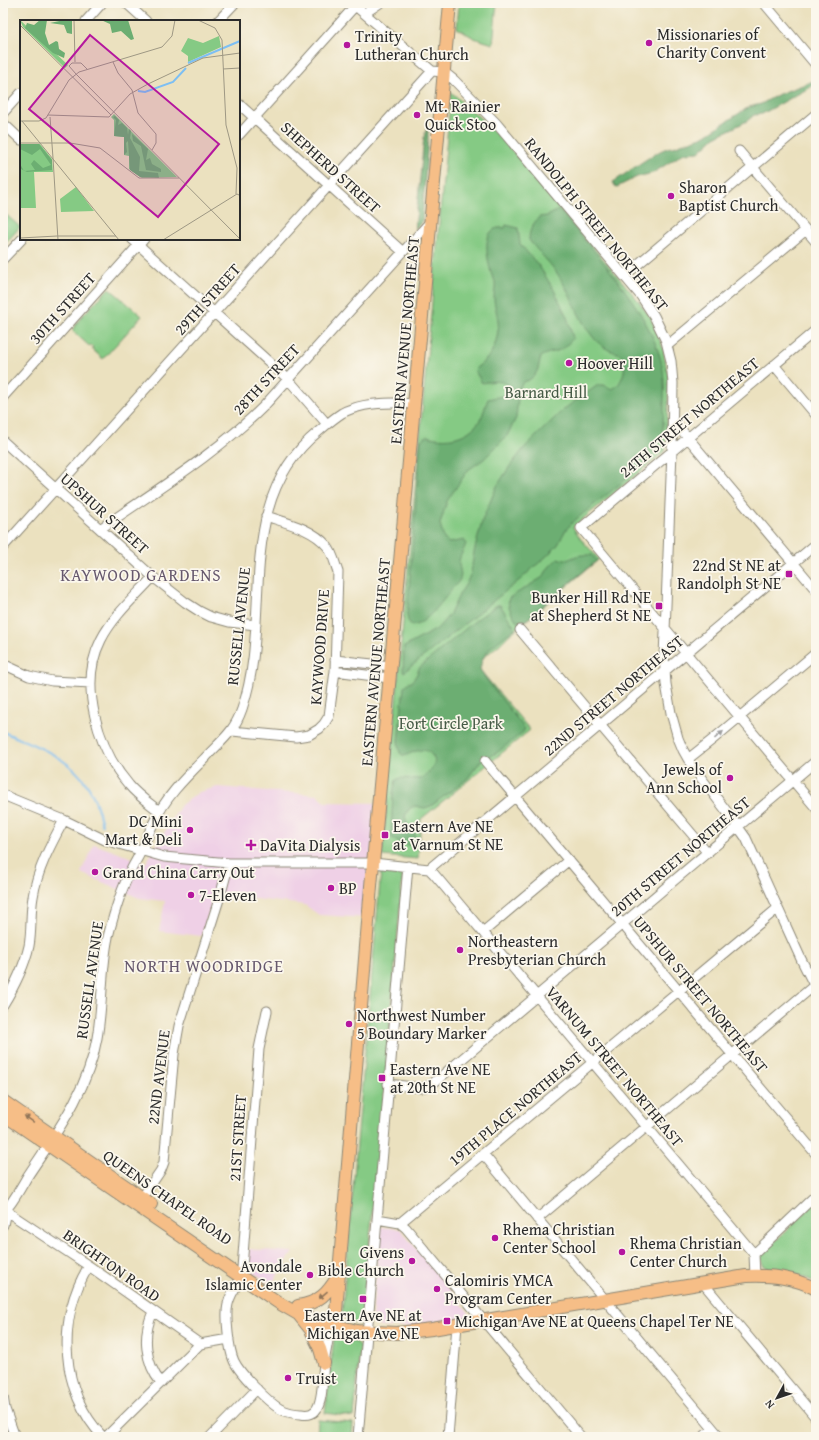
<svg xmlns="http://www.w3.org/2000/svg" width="819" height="1440" font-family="'Gentium Book Plus',serif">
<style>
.built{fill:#efd0e6}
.green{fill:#85ca84;stroke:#587a58}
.forest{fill:#6cae72;stroke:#4c6c4e}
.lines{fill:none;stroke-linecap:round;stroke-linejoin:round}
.stream{stroke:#7dbff3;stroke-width:2}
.minor-casing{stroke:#8b8675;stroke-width:11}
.major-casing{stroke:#8b8675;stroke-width:14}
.minor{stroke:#fff;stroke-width:9}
.major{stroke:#f6be87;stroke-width:12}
.oneway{fill:#a0a0a0}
.oneway2{fill:#907459}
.poi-dot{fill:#b5179e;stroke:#fbf7ec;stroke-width:1.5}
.labels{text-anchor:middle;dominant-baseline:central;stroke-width:3.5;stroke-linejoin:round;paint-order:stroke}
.poi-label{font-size:16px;fill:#2b2b2b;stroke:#fbf7ec;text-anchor:start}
.street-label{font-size:16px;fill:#2b2b2b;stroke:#fbf7ec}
.park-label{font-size:16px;fill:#465b46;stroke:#fbf7ec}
.neighbourhood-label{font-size:17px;letter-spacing:1px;fill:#66586d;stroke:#fbf7ec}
.inset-river{fill:none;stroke:#7dbff3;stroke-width:2}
.inset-road{fill:none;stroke:#9e9884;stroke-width:1}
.view{fill:#b5179e;fill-opacity:0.15;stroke:#b5179e;stroke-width:2}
.inset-edge{fill:none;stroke:#2b2b2b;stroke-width:2}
</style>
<rect width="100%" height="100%" fill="#fbf7ec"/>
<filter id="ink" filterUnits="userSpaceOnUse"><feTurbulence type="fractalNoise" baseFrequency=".025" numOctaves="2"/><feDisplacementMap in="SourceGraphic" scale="8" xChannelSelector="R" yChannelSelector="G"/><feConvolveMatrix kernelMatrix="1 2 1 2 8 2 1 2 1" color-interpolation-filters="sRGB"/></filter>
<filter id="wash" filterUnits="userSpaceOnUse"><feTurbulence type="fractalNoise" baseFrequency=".012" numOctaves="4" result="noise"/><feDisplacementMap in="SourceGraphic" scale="16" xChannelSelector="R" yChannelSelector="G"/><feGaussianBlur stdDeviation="0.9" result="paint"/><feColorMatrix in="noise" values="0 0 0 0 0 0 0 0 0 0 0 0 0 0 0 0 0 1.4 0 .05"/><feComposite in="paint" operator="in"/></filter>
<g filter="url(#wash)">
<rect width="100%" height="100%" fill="#ebe1bf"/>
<path class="built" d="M218,787L318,795L325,802L376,803L366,918L319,915L305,905L215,894L201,936L159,931L165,901L139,898L81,873L94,844L146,863L181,805L199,792Z
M380,1227L400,1229L469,1313L466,1318L410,1327H381L376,1324L372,1317Z
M249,1249L293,1252L271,1285L248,1268Z"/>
<path class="green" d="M459,3H497L493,44L474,38L457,28Z
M451,92L489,126L510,148L637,299L651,318L663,348L668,377V407L665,451L573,527L580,538L599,559L509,635L500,644L475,664L530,730L421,819L418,859L382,856Z
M3,212L20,227L3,246Z
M109,288L142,316L103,359L92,349L93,347L91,345L89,346L72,330L82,316Z
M381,871H403L381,1129L361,1324L349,1322L342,1313Z
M816,1202V1282L792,1273L768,1268L763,1265L761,1259V1255Z
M334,1338L356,1342L360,1347L354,1417L325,1413Z
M318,1420L353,1423L352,1437H317Z"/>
<path class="forest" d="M816,80V84L762,114L754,115L747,121L715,137L699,152L684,153L653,173L637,177L617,187L615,186L613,182C625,175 661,146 673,147L704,136L749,107L761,104L779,94Z
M426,130H428V137L422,220L421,223L415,229L424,137Z
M559,210C595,253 654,314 663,370C665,384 664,396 664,410C662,427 665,438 654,453C648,461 640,467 632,474C617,487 601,499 585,512C578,518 568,525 564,533C561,538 560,542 557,546C546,558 532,568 521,579L404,672L403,671L404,647L437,629L450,614L460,593L466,584L471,573L474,552L483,518L497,486L510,466L525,447L564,409L598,385H604L612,389C622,385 628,367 622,357C619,352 612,352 607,349C602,346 596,341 593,337C579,320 573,299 562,281C553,265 540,254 529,240C529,230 533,224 539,217L547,216Z
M506,225L518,228L520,244L539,266L554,290L567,317L573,338C569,343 564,349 557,351C551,353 546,353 541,357L538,369L535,375L529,380L523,382L519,388L516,418L507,436L484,459L468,470L447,501L440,524L444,539L449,543L464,540L466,543C465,549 459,556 459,563C459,569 463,574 459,581C457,584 453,587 451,590C446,597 410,646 407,615L421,440L427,436C447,442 468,438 480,420C484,413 485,406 488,399L507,395L513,390C508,379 492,381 482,383L475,371L476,368C490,358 496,348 498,330C500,319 494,308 494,297C494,293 496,286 495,282C495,280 493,278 492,276C488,262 478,224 505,228Z
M587,555H592L597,561L570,582L529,618L519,624C514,617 506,607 509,598L543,577L549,567L558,558C566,561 567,560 574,557C577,555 583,555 587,555Z
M497,605H500L515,628L490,648L482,660L480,669L486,679L525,729L523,732L498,752L480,762L467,779L431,806L425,808L415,806L410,808L405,816L407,824L415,834V841L413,845C406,846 396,842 391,837L393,792L396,780L400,778L420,779C428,773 441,765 431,754C429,752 426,750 423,750C416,750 410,754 404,756L400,753L398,741L404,687L409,682L411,683L417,674L419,668L476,620Z"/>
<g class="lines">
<path class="stream" d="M3,732C34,745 71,757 89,788C96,799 99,813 102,825"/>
</g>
</g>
<g filter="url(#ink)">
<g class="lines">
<defs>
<path id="minor" d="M126,3L146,21
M352,3L432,71L444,72L454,80L496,123L641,296L654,316L666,341L671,361L673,383L672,451L664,657L666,684L671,713L678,738L683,750L692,766L731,817L746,838L801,959L814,985L816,996
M764,3L816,65
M365,13L380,3
M86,21L102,3
M218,21L235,3
M239,104L403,252
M3,113L21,93
M3,123L21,140
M239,135L355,6
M739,151L816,242
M132,239L288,379L327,424
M3,259L22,239
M624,276L816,114
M816,330L581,528L816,808
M668,345L806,230
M774,365L816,415
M3,397L144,239
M673,420L816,590
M3,441L153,577L185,602L199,611L211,617L229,622L256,625
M100,529C156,490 216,454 264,406L430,222
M3,547L432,71
M153,577C135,597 113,616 101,640C78,685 98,749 129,785C137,795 149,803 159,811
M520,630L708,853
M335,660L391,666
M3,664L29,676L52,681L91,683
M335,671L389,678
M232,731L296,737L309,735L319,729L324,724L329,716L335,671L338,572C335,564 333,553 327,546C313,529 287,523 266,516
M688,759L712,740L816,653
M485,761L816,1154
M3,795L64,820L105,840L164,857L229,863H373L429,869L434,874L754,1254L755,1276
M429,869L816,544
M483,932L569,860
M3,1005C14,987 24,968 29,946C32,930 30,913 33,897C37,870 51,844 64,820
M388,1084L421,1088L431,1085L816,761
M483,1154L720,1437
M142,1198L161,1170L164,1162L174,1054L179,1026L221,893L229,863
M3,1213C13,1203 20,1189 27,1177C56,1133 88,1091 97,1038C103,1005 101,970 108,937C114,913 121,889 132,868C135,862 139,856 141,851C146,842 149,832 153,824C165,797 187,776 207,756C223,739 234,732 242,709C274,617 231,502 319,431C326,425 334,418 342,413C363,402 391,402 414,404
M377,1219L400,1223L406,1228L581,1437
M537,1219L816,984
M400,1223L778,908
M3,1225L6,1211L89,1266L200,1344
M754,1254L816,1195
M89,1266C56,1318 60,1392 103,1437
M242,1268L259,1049L267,1011
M242,1277C237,1285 230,1294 228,1304C225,1316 229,1350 234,1361C240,1374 268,1402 280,1409C287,1412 294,1414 301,1414C306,1415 311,1415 315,1411C324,1402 322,1375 324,1363C326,1350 329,1337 331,1324
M703,1283L816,1418
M153,1312C142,1335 145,1363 161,1383
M200,1344L229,1339
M3,1396L5,1409L15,1437
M106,1437L200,1344
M210,1437L257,1389
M358,1437L408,866
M448,1437L457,1325
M703,1437L713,1429"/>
<path id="major" d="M3,1101L151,1204
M3,1114L279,1303L298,1314L313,1320L357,1331L397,1333L432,1329L746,1276C771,1275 793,1277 816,1289
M298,1306C319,1303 328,1293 338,1276
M299,1315L311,1330L320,1349L324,1363
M331,1324L336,1311L339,1273L371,886L450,3"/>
</defs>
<use href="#minor" class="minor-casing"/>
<use href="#major" class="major-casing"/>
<use href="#minor" class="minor"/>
<use href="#major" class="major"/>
</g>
<defs><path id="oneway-solid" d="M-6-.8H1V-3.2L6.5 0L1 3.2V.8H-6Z"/></defs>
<use class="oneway" href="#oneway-solid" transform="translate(719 735) rotate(-40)"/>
<g class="oneway2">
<use href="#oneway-solid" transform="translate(29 1119) rotate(-145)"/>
<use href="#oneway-solid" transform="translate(323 1295) rotate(139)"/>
</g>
</g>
<g class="poi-dot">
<circle cx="649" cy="43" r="4"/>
<circle cx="347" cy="45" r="4"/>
<circle cx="417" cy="115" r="4"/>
<circle cx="671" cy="196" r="4"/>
<circle cx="569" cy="363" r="4"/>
<rect x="785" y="570" width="8" height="8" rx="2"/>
<rect x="655" y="602" width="8" height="8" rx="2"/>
<circle cx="730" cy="778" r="4"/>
<circle cx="190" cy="830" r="4"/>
<rect x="381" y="831" width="8" height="8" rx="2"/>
<path d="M249 839h4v4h4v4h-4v4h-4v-4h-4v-4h4z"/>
<circle cx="95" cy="872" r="4"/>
<circle cx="331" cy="888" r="4"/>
<circle cx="191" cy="895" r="4"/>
<circle cx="460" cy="950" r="4"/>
<circle cx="349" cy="1024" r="4"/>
<rect x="378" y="1074" width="8" height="8" rx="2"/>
<circle cx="495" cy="1238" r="4"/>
<circle cx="622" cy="1252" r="4"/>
<circle cx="412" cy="1261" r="4"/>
<circle cx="310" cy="1275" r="4"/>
<circle cx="437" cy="1289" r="4"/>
<rect x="359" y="1295" width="8" height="8" rx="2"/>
<rect x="443" y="1317" width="8" height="8" rx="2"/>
<circle cx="288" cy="1378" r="4"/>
</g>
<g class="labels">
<g class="poi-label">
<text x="657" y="34">Missionaries of<tspan x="657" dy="18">Charity Convent</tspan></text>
<text x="355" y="36">Trinity<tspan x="355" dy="18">Lutheran Church</tspan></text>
<text x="425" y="106">Mt. Rainier<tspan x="425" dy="18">Quick Stoo</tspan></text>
<text x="679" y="187">Sharon<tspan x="679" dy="18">Baptist Church</tspan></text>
<text x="577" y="363">Hoover Hill</text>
<text x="781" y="565" text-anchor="end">22nd St NE at<tspan x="781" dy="18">Randolph St NE</tspan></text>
<text x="651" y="597" text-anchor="end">Bunker Hill Rd NE<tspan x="651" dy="18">at Shepherd St NE</tspan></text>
<text x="722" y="769" text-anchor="end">Jewels of<tspan x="722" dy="18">Ann School</tspan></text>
<text x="182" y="821" text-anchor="end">DC Mini<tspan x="182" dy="18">Mart &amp; Deli</tspan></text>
<text x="393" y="826">Eastern Ave NE<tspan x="393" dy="18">at Varnum St NE</tspan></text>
<text x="260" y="845">DaVita Dialysis</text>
<text x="103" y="872">Grand China Carry Out</text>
<text x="339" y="888">BP</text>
<text x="199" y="895">7-Eleven</text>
<text x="468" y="941">Northeastern<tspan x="468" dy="18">Presbyterian Church</tspan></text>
<text x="357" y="1015">Northwest Number<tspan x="357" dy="18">5 Boundary Marker</tspan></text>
<text x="390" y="1069">Eastern Ave NE<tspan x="390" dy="18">at 20th St NE</tspan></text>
<text x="503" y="1229">Rhema Christian<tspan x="503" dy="18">Center School</tspan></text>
<text x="630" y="1243">Rhema Christian<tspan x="630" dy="18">Center Church</tspan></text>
<text x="404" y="1252" text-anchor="end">Givens<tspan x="404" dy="18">Bible Church</tspan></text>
<text x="302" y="1266" text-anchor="end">Avondale<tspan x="302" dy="18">Islamic Center</tspan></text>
<text x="445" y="1280">Calomiris YMCA<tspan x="445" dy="18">Program Center</tspan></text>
<text x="363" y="1315" text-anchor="middle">Eastern Ave NE at<tspan x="363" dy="18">Michigan Ave NE</tspan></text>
<text x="455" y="1321">Michigan Ave NE at Queens Chapel Ter NE</text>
<text x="296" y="1378">Truist</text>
</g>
<g class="street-label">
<text transform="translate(331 167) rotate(42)">SHEPHERD STREET</text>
<text transform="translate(597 224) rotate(51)">RANDOLPH STREET NORTHEAST</text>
<text transform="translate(207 299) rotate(-48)">29TH STREET</text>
<text transform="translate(62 308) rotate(-48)">30TH STREET</text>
<text transform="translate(404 340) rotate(-85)">EASTERN AVENUE NORTHEAST</text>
<text transform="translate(266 379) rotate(-47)">28TH STREET</text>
<text transform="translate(689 417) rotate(-40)">24TH STREET NORTHEAST</text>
<text transform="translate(105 513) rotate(42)">UPSHUR STREET</text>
<text transform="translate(238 626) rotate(-84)">RUSSELL AVENUE</text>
<text transform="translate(319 647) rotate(-86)">KAYWOOD DRIVE</text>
<text transform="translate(375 662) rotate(-85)">EASTERN AVENUE NORTHEAST</text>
<text transform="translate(613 695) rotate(-40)">22ND STREET NORTHEAST</text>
<text transform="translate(680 856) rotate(-40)">20TH STREET NORTHEAST</text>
<text transform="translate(89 980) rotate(-82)">RUSSELL AVENUE</text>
<text transform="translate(701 994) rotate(50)">UPSHUR STREET NORTHEAST</text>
<text transform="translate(615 1066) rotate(50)">VARNUM STREET NORTHEAST</text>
<text transform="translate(158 1077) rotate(-83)">22ND AVENUE</text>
<text transform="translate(515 1108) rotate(-40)">19TH PLACE NORTHEAST</text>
<text transform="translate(237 1138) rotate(-86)">21ST STREET</text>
<text transform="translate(168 1197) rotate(35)">QUEENS CHAPEL ROAD</text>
<text transform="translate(112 1265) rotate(35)">BRIGHTON ROAD</text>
</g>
<g class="park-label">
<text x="546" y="392">Barnard Hill</text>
<text x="451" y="723">Fort Circle Park</text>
</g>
<g class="neighbourhood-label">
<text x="141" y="574">KAYWOOD GARDENS</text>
<text x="204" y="965">NORTH WOODRIDGE</text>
</g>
</g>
<g transform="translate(20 20)">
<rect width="220" height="220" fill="#ebe1bf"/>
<path d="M0,0L48,45L45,48L3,7ZM199,16L201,27L168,42V36L161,31L168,18L183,23ZM94,94L157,157L122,158L109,149V136L104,135V117L94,116V100L91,97ZM0,124H20L32,139L33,152H14L16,188H0ZM56,167L74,191L41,192L40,179Z" fill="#85ca84"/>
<path d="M20,0H27L25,13L29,25L36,21L38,22L39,29L45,33L44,38L33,33L5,8L7,3L14,5ZM44,0H52V14L47,13L44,5L30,3ZM81,0H108L114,19L111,20L101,11L92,13L90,4ZM95,96L99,100L98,105L102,103L107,108L108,115L109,109L111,111L110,118L120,137L119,151L138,153L139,158L120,157L110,150L108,121L106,123L107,132L104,135V117L94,116L96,100L93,97ZM112,114L128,129L126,140L130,138L132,144L141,149V152L126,150L121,126L113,121ZM0,124H19L32,140V150L7,152L1,149L0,144L4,151L15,150L11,144L14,140L23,148L31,145L20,129L12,135L0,129Z" fill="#6cae72"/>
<path class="inset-river" d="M168,43L220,21M118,71L125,72L153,62L166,48"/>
<path class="inset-road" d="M54,0L55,42M178,0L195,8L202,20L206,105L217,148L216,174M0,5L91,95M93,42L98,53L112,70L118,93L136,114V123L132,130M203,49L220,48M56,54L49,46L52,43H61L67,49M56,54L220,219M28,95L89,97L110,74L128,64L183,38L220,33M30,97L33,138M0,101H19L26,98L49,60L59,52L142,27L152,16L155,0M2,101L99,220M0,123H50L80,128L119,158H159M33,138L38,220M37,216H96M0,218L37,216M143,220L217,174L219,175"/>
<path class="view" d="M70,15L199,124L138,197L9,89Z"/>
<rect width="220" height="220" class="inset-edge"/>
</g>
<rect width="819" height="1440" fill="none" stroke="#fbf7ec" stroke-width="16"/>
<g transform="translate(777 1398) rotate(230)" stroke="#fbf7ec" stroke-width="3" paint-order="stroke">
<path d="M0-3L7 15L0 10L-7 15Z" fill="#2b2b2b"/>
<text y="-6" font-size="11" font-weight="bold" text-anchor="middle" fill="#2b2b2b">N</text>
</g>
</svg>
